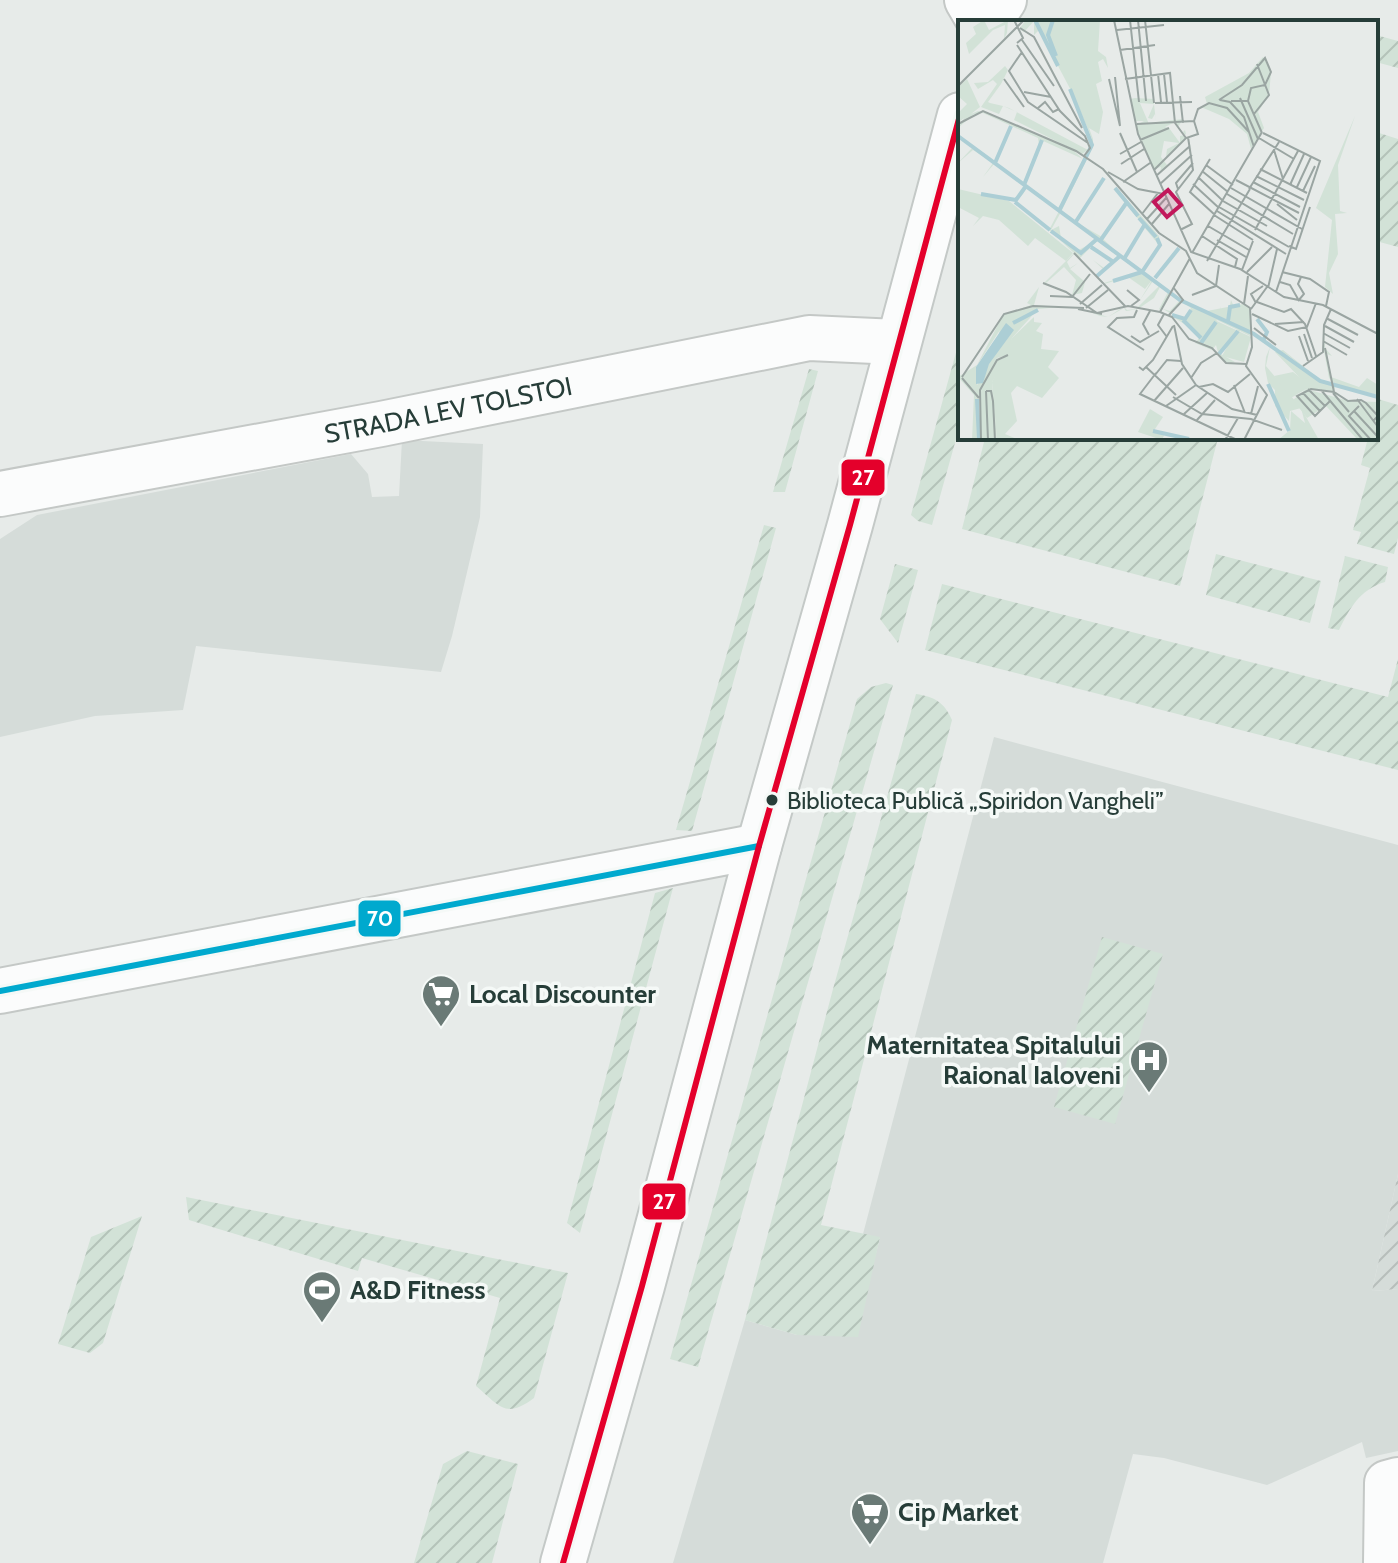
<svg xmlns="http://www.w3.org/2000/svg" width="1398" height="1563" font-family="Cabin,sans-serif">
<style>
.built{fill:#d5dcd9}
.industrial{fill:url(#industrial-furrows)}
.garden{fill:url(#garden-furrows)}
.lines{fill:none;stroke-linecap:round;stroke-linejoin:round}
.minor-casing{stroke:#c4c8c6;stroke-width:48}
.tertiary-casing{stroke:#c4c8c6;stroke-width:48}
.secondary-casing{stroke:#c4c9c7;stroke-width:48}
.minor{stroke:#fbfcfc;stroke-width:44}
.tertiary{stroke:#fbfcfc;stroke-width:44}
.secondary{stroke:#fbfcfc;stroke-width:44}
.bus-1-casing{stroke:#f5f9f7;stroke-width:12}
.bus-2-casing{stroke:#f5f9f7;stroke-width:12}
.bus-1{stroke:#00a9ce;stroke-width:6}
.bus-2{stroke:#e4002b;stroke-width:6}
.bus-dot{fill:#263d38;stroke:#f5f9f7;stroke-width:3}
.labels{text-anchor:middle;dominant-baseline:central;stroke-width:7;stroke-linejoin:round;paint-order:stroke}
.bus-label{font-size:24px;fill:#263d38;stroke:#f5f9f7;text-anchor:start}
.street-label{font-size:26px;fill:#263d38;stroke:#f5f9f7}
.poi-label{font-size:26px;font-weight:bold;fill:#263d38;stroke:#f5f9f7;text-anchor:start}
.inset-river{fill:none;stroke:#acced5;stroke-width:4}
.inset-road{fill:none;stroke:#9aa5a2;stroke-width:2}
.view{fill:#c2185b;fill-opacity:0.15;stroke:#c2185b;stroke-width:4}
.inset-edge{fill:none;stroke:#263d38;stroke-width:4}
.line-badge{stroke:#f5f9f7;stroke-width:3}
.badge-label{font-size:22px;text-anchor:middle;font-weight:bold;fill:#fff}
</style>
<defs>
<pattern id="industrial-furrows" width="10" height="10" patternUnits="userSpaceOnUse" patternTransform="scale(2)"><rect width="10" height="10" fill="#d5dcd9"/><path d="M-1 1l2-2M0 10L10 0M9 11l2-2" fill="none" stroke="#b7bebb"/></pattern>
<pattern id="garden-furrows" width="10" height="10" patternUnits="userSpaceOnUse" patternTransform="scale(2)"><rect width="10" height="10" fill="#d2e2d7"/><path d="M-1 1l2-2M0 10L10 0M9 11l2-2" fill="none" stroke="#b4c3b9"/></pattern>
</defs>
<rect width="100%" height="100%" fill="#e7ebe9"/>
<path class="built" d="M402,440L483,444L480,517L452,636L441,672L196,646L183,710L95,716L0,737V539L37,515L351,454L368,474L372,497L399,496Z
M994,737L1398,845V1174L1372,1291L1398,1289V1451L1366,1458L1362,1442L1267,1485L1164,1458L1133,1454L1103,1563H673L745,1320L797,1335L875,1257L880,1238L863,1234Z"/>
<path class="industrial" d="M1398,1174V1289L1372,1291Z"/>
<path class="garden" d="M1376,35L1398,41V68L1376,62Z
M1376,132L1398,139V247L1376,241Z
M960,338V425L932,525L918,521L911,515Z
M809,369L818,371L785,492H773Z
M1378,399L1398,405V538L1394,554L1357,544L1361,532L1353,530L1370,468L1361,465L1368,438H1376Z
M985,438H1218L1180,586L962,529Z
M764,525L776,528L692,831L676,830Z
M1216,554L1321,581L1310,623L1206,595Z
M1345,556L1388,567L1385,582C1359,590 1350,608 1339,630L1328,628Z
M895,564L918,570L898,643L880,619Z
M942,584L1388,697L1398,659V770L925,650Z
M886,683L893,685L698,1367L670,1359L857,699L871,687Z
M916,694C935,697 944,702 952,720L821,1225L880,1237L858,1337L797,1335L745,1320L833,989Z
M673,888L580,1233L567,1223L655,893Z
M1102,937L1163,954L1115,1124L1054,1107Z
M186,1197L568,1273L534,1398C505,1420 499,1405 476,1386L500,1298L362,1258L358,1271L189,1220Z
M142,1216L103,1343L90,1353L58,1344L91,1237Z
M467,1451L518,1464L492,1563H414L443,1464Z"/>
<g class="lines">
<defs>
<g id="minor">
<path id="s1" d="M0,494L381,424L809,338L897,342"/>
<path d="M0,991L759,846"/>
<path d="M1386,1563L1387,1483L1398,1480"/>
</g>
<path id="tertiary" d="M967,0L980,22"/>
<path id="secondary" d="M989,22L1004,0
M563,1563L642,1286L759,846L850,525L960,115"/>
</defs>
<use href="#minor" class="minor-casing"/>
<use href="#tertiary" class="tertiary-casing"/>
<use href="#secondary" class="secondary-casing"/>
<use href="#minor" class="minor"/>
<use href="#tertiary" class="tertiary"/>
<use href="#secondary" class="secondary"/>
<defs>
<path id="bus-1" d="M0,991L759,846"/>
<path id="bus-2" d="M563,1563L642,1286L759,846L850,525L960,115"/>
</defs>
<use href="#bus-1" class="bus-1-casing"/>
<use href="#bus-2" class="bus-2-casing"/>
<use href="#bus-1" class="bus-1"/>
<use href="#bus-2" class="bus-2"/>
</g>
<defs>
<symbol id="supermarket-pin" viewBox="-11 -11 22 30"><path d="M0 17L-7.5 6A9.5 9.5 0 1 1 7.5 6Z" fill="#6a7a76" stroke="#f5f9f7"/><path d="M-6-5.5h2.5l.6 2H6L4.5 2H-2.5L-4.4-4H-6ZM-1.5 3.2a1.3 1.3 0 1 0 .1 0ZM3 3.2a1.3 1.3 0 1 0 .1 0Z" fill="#fff"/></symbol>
<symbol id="hospital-pin" viewBox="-11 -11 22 30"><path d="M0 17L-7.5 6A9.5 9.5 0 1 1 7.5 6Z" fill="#6a7a76" stroke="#f5f9f7"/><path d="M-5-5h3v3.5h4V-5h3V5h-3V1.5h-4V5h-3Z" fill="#fff"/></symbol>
<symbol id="stadium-pin" viewBox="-11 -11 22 30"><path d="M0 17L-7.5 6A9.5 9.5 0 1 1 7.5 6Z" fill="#6a7a76" stroke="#f5f9f7"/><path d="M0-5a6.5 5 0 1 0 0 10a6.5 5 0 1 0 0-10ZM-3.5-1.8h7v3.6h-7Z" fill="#fff"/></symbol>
</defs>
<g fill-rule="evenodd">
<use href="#supermarket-pin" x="419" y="972" width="44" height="60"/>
<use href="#hospital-pin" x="1127" y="1038" width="44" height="60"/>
<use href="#stadium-pin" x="300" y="1268" width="44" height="60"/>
<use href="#supermarket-pin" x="848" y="1490" width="44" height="60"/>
</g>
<circle class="bus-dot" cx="772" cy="800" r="7"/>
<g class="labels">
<g class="bus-label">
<text x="787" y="800">Biblioteca Publică „Spiridon Vangheli”</text>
</g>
<g class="street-label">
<text stroke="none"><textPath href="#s1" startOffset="456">STRADA LEV TOLSTOI</textPath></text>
</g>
<g class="poi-label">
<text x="469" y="994">Local Discounter</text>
<text x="1121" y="1045" text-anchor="end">Maternitatea Spitalului<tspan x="1121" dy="30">Raional Ialoveni</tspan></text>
<text x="350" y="1290">A&amp;D Fitness</text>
<text x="898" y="1512">Cip Market</text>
</g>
</g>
<g transform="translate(958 20)">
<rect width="420" height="420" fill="#e7ebe9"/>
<path d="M26,0L31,10L50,0L49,13L46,19L47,5L35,10L11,34L8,23L18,14L15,7ZM47,46L50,50L43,64L30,82L32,83L45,86L51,88L130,130L124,134L56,100L59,92L45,86L41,94L23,87L39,64L35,60L20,69L16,63L30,62ZM9,59L22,87L13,94L20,91L29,93L115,130L125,139L83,120L81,125L80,118L25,93L16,94L0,108L6,98L0,103V93L9,84L0,76V67ZM397,96L380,145L382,191L389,193L377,194L380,234L371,253L375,274L367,267L374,200L358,188ZM91,210L123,233L139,220L194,260L187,269L170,257L182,252L139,221L121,239L117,233L109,242L112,248L120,243L112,249L127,262L124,273L114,275L118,260L106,247L88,263H86L116,233ZM81,267L76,285L102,287L80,289L54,318L50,335L39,338L20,378L23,420H14L16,375L0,357L19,345L45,295L73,285L69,283ZM42,310L27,355L19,365L18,347ZM285,284L293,290V311L249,291ZM248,296L293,317L286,342L264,336L273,320L260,332L258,325L254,330L237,323L243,316L237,309L244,300L254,306L258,301ZM366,314L367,328L374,336L369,334L373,357L401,367L409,358L420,365V375L363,361L327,333L355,358L344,360L317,332L325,330L361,359L377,364L371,358L365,325ZM312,327L308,346L343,388L332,391L331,401L317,386V370L310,363L307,348L308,337Z" fill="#d2e2d7" fill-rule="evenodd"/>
<path d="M68,0H142L140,31L148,37L150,48L145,39L140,42L144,61L138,64L145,92L141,114L131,108L135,119V127L129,137L134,119L117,78L81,10L76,15V1L66,12L61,9ZM0,169L51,181L115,233L108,241L77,218L70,226L41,200L25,196L15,206L21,198L0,187ZM76,297V302L84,303L78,311L85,314L83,329L101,331L90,347L101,358L84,378L59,366L53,373L59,401L47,414L61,420H39L34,362L54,318ZM335,352L344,359L354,357L377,367L376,371L348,369L333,378L316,356ZM343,388L361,420H320L332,410L333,391L347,403Z" fill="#d2e2d7"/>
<path d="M54,107L38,143L66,164L84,120L67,165L100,189L126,137L129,139L103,192L117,201L146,157L118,202L144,217L168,182L157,166L201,216L202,224L185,252L224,280L259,296L263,286L260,297L269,301L273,280L277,289L285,284L280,289L286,293L289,286L292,316L282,311L261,333L277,342L269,343L259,333L280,310L259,300L243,324L239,312L212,295L226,299L233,288L223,281L212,293L205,289L212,291L221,281L212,273L202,290L201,289L210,272L202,267L196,278L180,289L168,291L166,288L150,297L142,296L127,290L150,297L162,289L167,288L169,290L178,289L201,266L195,261L182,280L194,260L183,265L191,259L184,253L146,264L138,256L145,249L135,240L146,248L154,242L133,226L154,241L161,236L139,220L119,231L91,210L101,191L69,167L65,174L58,181L23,175L58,180L67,166L36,144L25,157L35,143L15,130L0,143L14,128L0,115L37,142ZM169,185L185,205L166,238L144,218ZM103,192L138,219L123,232L103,218L101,206L93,210ZM186,207L201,225L184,251L167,238ZM161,237L182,252L146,263L139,256Z" fill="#d2e2d7" fill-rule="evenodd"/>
<path d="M192,389L205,397L195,412L207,413L204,420L180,412Z" fill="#d2e2d7"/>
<path d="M305,37L313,52L311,75L300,92L306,108L293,129L289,114L271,99L243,87L249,84L247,77L291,53ZM177,78L196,79V84L182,83L191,104L198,102L197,94L194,99L190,98L196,84L198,102L225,99L220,107L217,102L207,107L211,108L222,123V116L227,115L225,112L227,110L228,114L226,116L230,118L234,131L229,118L208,137L209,129L221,123L206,121L203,137L209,145L202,153L203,147L196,149L183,120L178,105L186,101H177L172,79ZM48,338L34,362L39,420H23L22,370L39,340ZM348,369L391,381L420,382V420H400L368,386L349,398L335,380Z" fill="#d2e2d7"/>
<path d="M48,303L56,310L31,344L25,363L18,364V347Z" fill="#acced5"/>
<path class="inset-river" d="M77,0L100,46M95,0L90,15L98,36M0,116L222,280L296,314L362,361L420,377M37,143L53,106M66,165L84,120M157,168L180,196M23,174L58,180L68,166M57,182L92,210M101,191L134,125L112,69M181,198L198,217M117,203L146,158M93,211L123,233L139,219M142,221L169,182M133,227L154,241M166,239L187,204M139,256L162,236M197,258L221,228M155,261L184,252L202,225L199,218M214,295L227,299L233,290M299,299L309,312L306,319M225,300L243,318M270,301L272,287L282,285M55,303L80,290M243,323L258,302M261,334L280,311M310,364L331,411M19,379L21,419M195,411L231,419"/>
<path class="inset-road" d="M56,0L65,18L59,23M156,0L180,114L233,232L282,249L326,277L365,285L420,314M172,0L181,82M180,0L188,81M187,0L196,83M62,8L76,17L124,108M159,10L206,5M64,20L96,66M59,25L102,91L127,116L132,128L126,136M162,30L197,25M64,32L51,51L70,82L130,123M200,54L203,82M206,54L209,82M157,57L162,106M46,59L66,87M151,59L162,106M167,59L212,53L217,103L228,118M0,66L66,0M66,72L93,77M222,76L225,103M282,78L300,119M261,80L284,65L307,38L313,52L307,65L293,68L290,81M262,80L272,82L286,97L296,127M273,81H290L304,113M197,83L234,82M80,88L87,82L95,92L101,89M296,94L311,75L299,44M236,101L240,89L251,83L269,88L291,112M0,104L25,91L118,131L145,149L201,213L228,231L239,253L292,288L294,327L288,346L309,375L286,420M179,104L236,101M162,113L179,152M305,113L362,141L318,272M301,118L336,139M182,120L211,108M316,130L325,159M162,134L183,122M252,139L232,172L257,195M163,144L186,129M248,145L275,165M302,149L349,173M196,150L228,118L240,114L236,101M244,151L270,172M150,152L180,169L206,174M198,156L232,126M298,156L346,180M240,157L265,181L309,206M278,160L341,193M165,162L192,143M295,162L342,187M202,164L234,135M235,164L261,188M332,165L346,134M339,167L353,137M273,168L344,209M220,169L218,163L235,143M291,169L321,122M345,171L357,146M269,174L335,214M319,184L339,200M261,187L331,227M259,191L328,234M184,194L200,173M256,195L295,220M189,199L208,178M193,205L211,184M250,206L291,230M222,210L234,204L218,172L235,150L230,117M297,210L340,131M244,216L279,239L277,247M259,220L288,237M331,226L338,229L352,187M116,233L167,286M234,233L304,112M249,241L292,169M284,250L295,221M289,252L314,227M324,252L352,259L371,272L368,286M322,262L332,265L340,279M85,263L108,272L139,293L170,286L202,292L214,297L231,319L254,328L268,343L288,344M310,268L319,229M169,270L181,280L173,286M234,275L258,266L261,245M92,276L114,277L132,254M340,281L346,274L340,264L343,257M299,282L326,292L333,289L347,304L358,336M298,283L293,274L305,266M122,284L144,265M286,284L290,256M128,288L150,270M120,289L144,294M293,289L309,267M179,290L176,297L159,298L150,307L186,330M202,292L232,238M206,294L200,305L209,317M294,294L330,311L349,307L358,283M211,295L225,280L215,267M368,298L400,315M317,304L346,302M216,305L224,344L238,365L274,389L299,395M367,306L396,322M296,308L318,325M365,313L392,328M346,314L354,338M191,315L185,304L192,291M173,316L182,322L201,311M341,316L350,341M365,321L389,335M367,328L376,372M345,346L365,332L366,305L373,289M181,347L185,350L195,340L215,306M188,347L218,375M198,353L182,374L279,420M197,355L209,340L223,341M4,357L46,294L75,286L126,288M4,358L21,378M233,358L243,343L259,333M276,365L287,393M241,367L255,364L270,372L292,354M350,369L367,386M363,370L405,420M28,371H33L35,381L37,420M28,371L30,420M345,373L362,391M375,373L391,392M215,377L244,394L293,399L324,410M399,379L420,407M196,381L225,348M372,381L357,396L339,376L353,369L376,372L390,381L403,380L408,383L420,396L415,401M208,386L238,365M401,386L391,396L413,420M396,391L420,417M226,394L249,373M293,394L300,366M239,400L257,380M23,420L22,370L39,340L50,335M267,420L280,398"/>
<path class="view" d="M210,170L223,185L209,197L196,182Z"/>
<rect width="420" height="420" class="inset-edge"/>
</g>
<g class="line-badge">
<rect x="840" y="458" width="46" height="39" rx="8" fill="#e4002b"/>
<rect x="357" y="899" width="45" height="39" rx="8" fill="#00a9ce"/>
<rect x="641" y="1182" width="46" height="39" rx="8" fill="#e4002b"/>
</g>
<g class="badge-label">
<text x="863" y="485">27</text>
<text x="380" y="926">70</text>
<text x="664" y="1209">27</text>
</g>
</svg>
